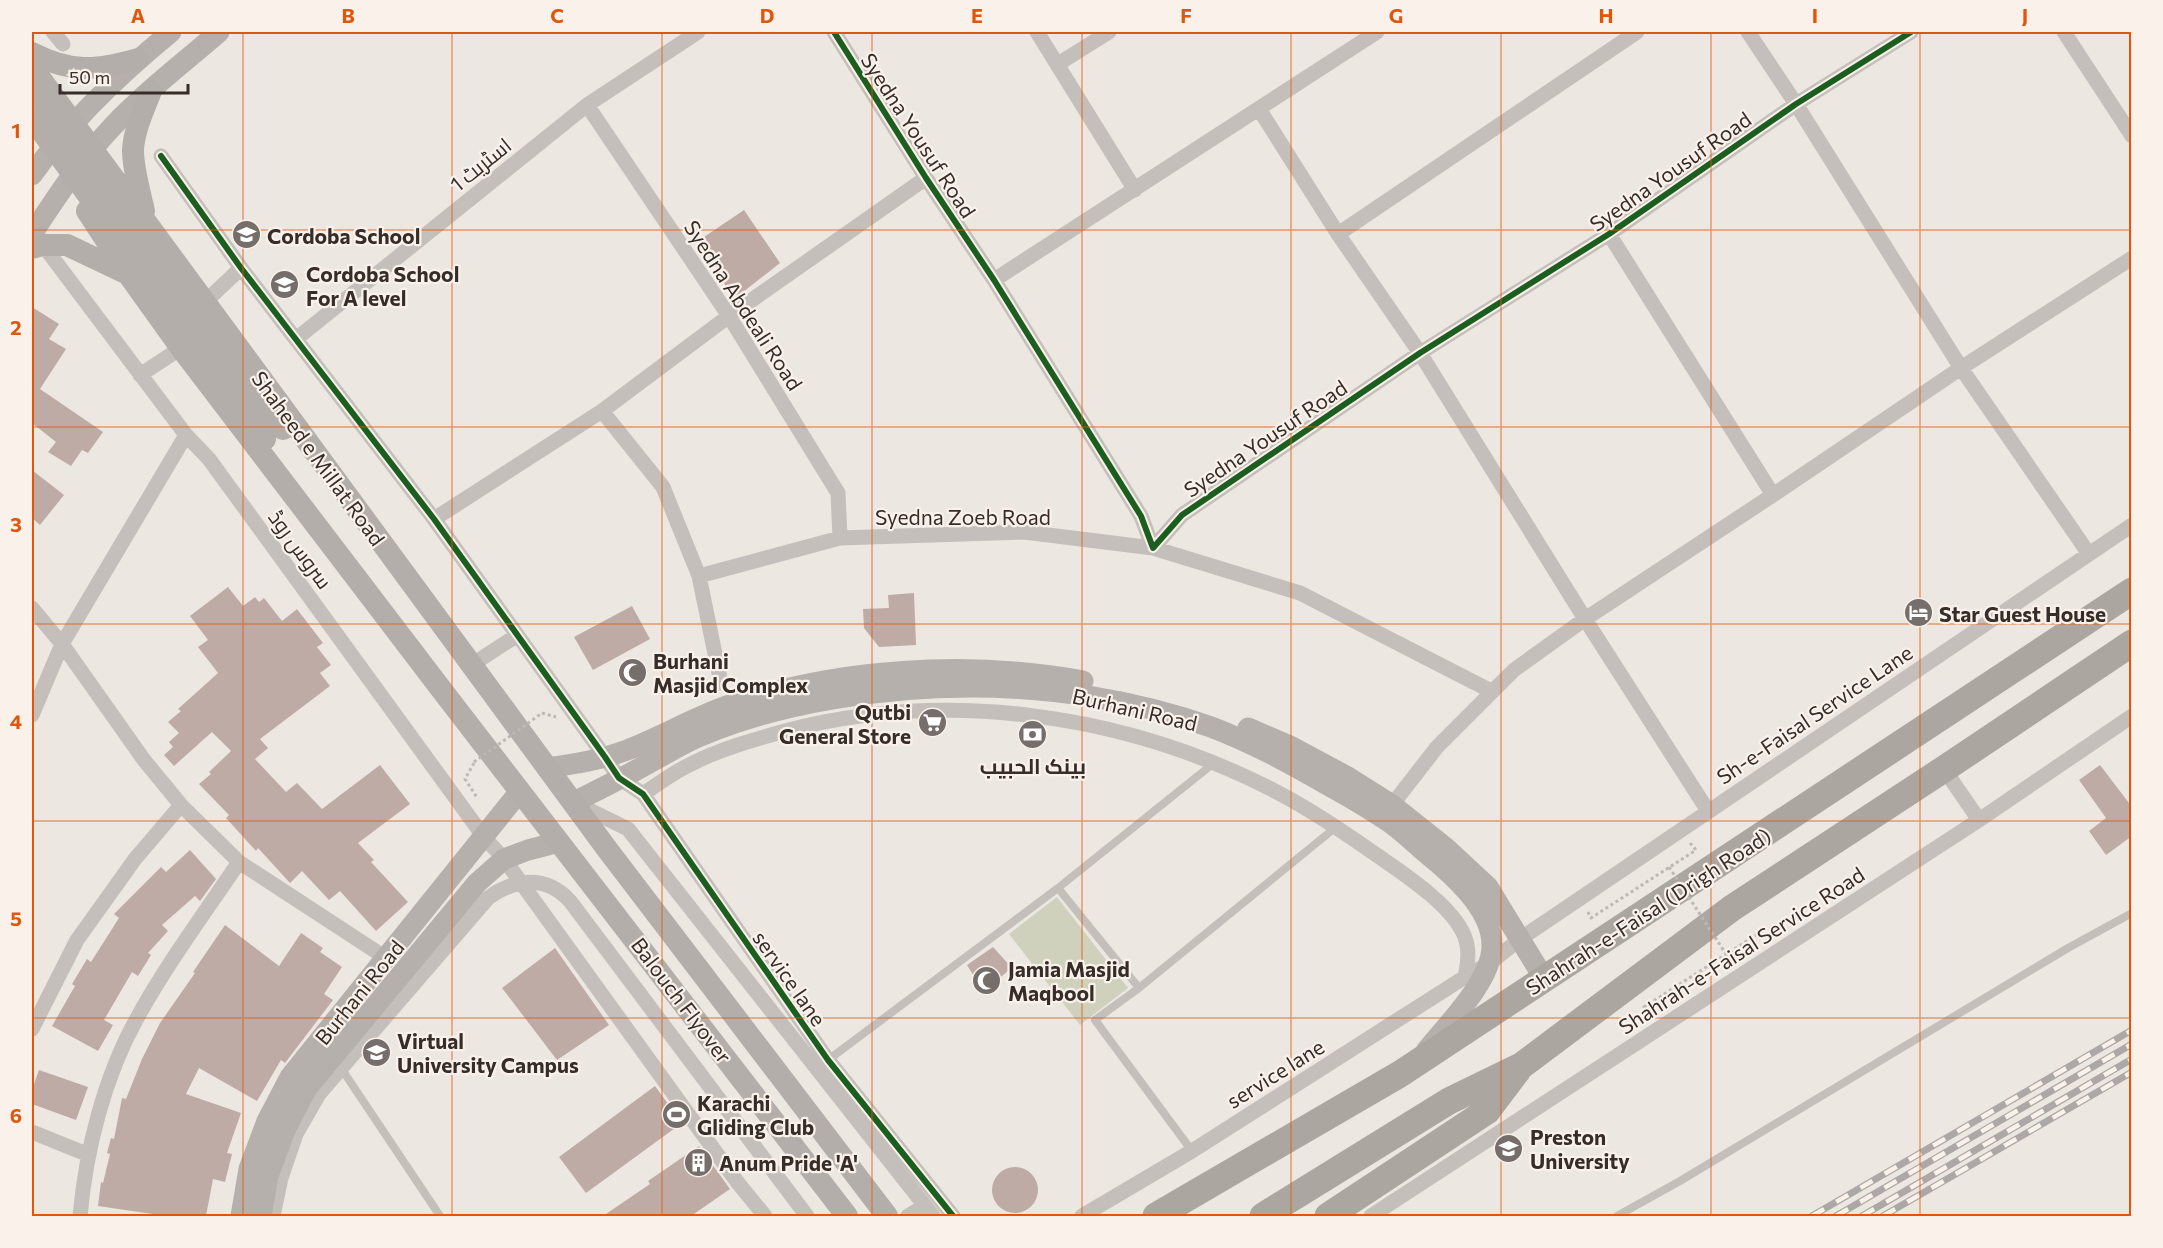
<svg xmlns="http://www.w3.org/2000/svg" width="2163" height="1248" font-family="Commissioner,Cairo,sans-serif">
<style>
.green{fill:#cfd1bd}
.building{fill:#bfaba5}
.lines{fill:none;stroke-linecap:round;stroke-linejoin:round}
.path{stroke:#beb8b4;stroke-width:3;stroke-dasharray:3 3;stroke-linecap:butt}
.lane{stroke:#c5bfbb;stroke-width:8}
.street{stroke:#c5bfbb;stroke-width:15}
.secondary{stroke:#b6b0ac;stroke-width:21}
.primary{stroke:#b4aeaa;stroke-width:22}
.highway{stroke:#aca6a1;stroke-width:27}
.rail-casing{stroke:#ada8a5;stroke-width:7}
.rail{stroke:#f9f1ea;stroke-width:4.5;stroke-dasharray:14;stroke-linecap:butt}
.path-bridge{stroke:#beb8b4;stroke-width:3;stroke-dasharray:3 3;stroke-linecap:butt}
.primary-bridge{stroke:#b4aeaa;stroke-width:22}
.cycleway-casing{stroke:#f9f1ea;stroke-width:10}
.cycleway{stroke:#1b5e20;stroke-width:6}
.grid{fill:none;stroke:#df570d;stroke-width:1.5;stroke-opacity:0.55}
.labels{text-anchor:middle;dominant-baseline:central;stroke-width:4.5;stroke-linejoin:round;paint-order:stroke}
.street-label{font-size:21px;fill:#362d29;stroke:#f9f1ea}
.poi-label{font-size:21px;font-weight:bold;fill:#362d29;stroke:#f9f1ea;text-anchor:start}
.neatline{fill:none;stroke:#df570d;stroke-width:2}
.grid-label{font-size:20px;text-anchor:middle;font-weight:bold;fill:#df570d}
</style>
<rect width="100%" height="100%" fill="#ede7e2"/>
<path class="green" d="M1057,897L1128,988L1080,1025L1009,934Z"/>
<path class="building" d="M744,210L780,263L733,300L701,239Z
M32,307L59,324L49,339L66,349L40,389L103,432L88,453L82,450L71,466L48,452L56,442L32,423Z
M32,470L64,495L40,525L32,518Z
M228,587L243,606L255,597L259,602L264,598L282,621L297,609L323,643L317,647L331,665L320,673L330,686L260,739L268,748L255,759L286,792L297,783L322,809L380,765L410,804L358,843L374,860L371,862L408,902L376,931L340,891L329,900L302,871L290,883L258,848L256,851L226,818L229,815L199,784L211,774L209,772L231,751L212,732L174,766L164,755L173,747L169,742L179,733L168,722L181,711L178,709L218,673L198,647L208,640L190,616Z
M914,593L916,645L879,647L864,628L863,609L889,608L888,595Z
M632,606L650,639L593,670L574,637Z
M2100,765L2132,807V836L2106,855L2089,831L2106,818L2079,780Z
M190,850L216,879L200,901L195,896L162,925L168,931L148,953L151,955L138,976L132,972L104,1020L113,1025L98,1051L52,1026L75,986L72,984L87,959L91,962L119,918L114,914L161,867L166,872Z
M225,925L279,966L301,933L323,948L320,952L342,967L324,994L333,1000L285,1063L281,1060L257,1101L199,1068L186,1094L241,1113L227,1153L232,1154L225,1182L213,1179L206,1216H166L98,1206L101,1182L103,1183L110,1154L107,1153L111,1138L114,1139L122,1098L126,1099L142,1059L160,1023L195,973L193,972Z
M993,947L1012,968L983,991L967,965Z
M555,948L609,1025L557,1060L502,988Z
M39,1070L88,1087L76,1120L32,1104V1090Z
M655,1086L682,1123L586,1193L559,1157Z
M699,1146L730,1189L691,1216H603L650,1184L648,1181Z
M992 1190a23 23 0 1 1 46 0a23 23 0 1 1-46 0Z"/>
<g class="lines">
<path class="path" d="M542,713L556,717
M474,763L465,779L478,799
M1588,912L1591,918L1696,850L1691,844L1689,846
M1651,1013L1649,1015L1644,1007L1761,932L1765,938L1762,940"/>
<path class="lane" d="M1058,888L1139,988
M828,1060L1058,888L1214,763
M341,1068L440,1216
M1192,1151L1095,1020L1139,988L1336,827
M1617,1216L1680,1181L2068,948L2132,913"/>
<path class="street" d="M53,32L63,44
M834,32L926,178L994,280L1141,516L1153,548L1182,515L1420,353L1609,234L1796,104L1911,32
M1037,32L1135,190
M1748,32L1796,104L1961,368L2089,554
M2064,32L2132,136
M1058,64L1109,32
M587,105L729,316L838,493L840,538
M1259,109L1338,234L1420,353L1585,619L1708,811
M161,156L241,268L434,519L605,757L619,778L643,794L828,1060L953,1216
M1338,234L1637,32
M1609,234L1773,495
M43,245L186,435L209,459L484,837L504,859L738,1183L765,1216
M994,280L1377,32
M205,302L241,268
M296,339L587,105L698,32
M140,375L181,348
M602,411L663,487L699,576
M434,519L602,411L729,316L926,178
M32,608L62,644L144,760L181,805L239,862L386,958
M470,666L516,636
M721,683L699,576L840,538L1024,532L1153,548L1300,593L1491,691
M32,715L62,644L186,435
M1944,769L1979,820
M643,794C658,784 674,772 691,764C720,749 753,740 785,731C945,689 1121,713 1269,788C1309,808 1345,833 1381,858C1407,876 1452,906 1464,935C1470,949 1468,962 1465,977
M577,804L628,829L933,1216
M1392,805L1437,747L1514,670L1585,619L1773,495L1961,368L2132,258
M32,1029L77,940L135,859L181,805
M32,1132L89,1155
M80,1216C86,1150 104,1078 136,1020C166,965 204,914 239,862
M273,1216L281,1178L296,1134L319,1094L488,898C516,878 546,875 570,901L807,1216
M908,1216L925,1206
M1082,1216L1192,1151L1465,977L1490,963L1520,939L2132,525
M1371,1216L1979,820L2132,716"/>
<path class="secondary" d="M32,175C70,121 120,74 171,32
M32,234C54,201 76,167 103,137C137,98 180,66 219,32
M1248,728L1292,747L1346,776L1392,805L1446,848L1488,887L1545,980
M547,768C574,764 601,760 627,750C661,737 693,718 727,706C836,668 969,660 1083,681
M574,802C600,789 626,776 651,762C668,753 685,742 703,735C782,702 885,687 971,687C1050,687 1136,700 1211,727C1251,742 1289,763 1326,784C1346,795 1367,807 1386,820C1400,829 1413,842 1426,853C1452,874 1492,909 1492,945C1493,979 1447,1025 1426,1051
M241,1216L249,1169L267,1121L290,1077L520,791
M261,1216L268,1176L285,1130L307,1088L477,883L504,859L528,850L559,842"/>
<path class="primary" d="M32,53C71,73 96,71 138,59
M32,67L607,849L887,1216
M87,211L128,274L181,348L441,689L847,1216
M144,211C140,192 133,170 133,150C134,130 144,109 151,91
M32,248L43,245H67L128,274"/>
<path class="highway" d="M1156,1216L1400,1074L2132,591
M1263,1216L1449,1101L1521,1066L1732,908L1944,769L2132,643
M1328,1216L1487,1111L1518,1070"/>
<defs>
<path id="rail" d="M1812,1216L2132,1030
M1836,1216L2132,1044
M1862,1216L2132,1059
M1883,1216L2132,1072"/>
</defs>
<use href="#rail" class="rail-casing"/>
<use href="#rail" class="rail"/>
<path class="path-bridge" d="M474,762L542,713
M1669,867L1726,954"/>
<path class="primary-bridge" d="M32,85L283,429
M32,118L265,439"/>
<defs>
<path id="cycleway" d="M834,32L926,178L994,280L1141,516L1153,548L1182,515L1420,353L1609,234L1796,104L1911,32
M161,156L241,268L434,519L605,757L619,778L643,794L828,1060L953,1216"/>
</defs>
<use href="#cycleway" class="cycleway-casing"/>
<use href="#cycleway" class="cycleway"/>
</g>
<path class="grid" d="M243,32V1216M452,32V1216M662,32V1216M872,32V1216M1082,32V1216M1291,32V1216M1501,32V1216M1711,32V1216M1920,32V1216M32,230H2132M32,427H2132M32,624H2132M32,821H2132M32,1018H2132"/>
<defs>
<symbol id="school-disc" viewBox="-11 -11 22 22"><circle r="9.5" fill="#766e6a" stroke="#f9f1ea"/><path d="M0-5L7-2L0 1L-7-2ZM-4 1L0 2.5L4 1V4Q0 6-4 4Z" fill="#fff"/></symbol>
<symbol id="hotel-disc" viewBox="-11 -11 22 22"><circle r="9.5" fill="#766e6a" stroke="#f9f1ea"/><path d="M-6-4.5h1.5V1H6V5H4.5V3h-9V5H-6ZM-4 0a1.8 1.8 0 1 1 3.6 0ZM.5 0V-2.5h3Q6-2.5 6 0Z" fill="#fff"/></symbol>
<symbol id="mosque-disc" viewBox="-11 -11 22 22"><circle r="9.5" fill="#766e6a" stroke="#f9f1ea"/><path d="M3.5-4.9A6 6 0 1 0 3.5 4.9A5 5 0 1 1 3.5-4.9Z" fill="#fff"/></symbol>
<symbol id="supermarket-disc" viewBox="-11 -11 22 22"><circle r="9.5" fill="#766e6a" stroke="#f9f1ea"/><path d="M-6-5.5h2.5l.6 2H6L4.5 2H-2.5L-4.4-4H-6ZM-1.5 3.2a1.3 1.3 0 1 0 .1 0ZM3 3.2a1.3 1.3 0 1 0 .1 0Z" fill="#fff"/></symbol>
<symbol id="bank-disc" viewBox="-11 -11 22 22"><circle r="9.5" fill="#766e6a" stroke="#f9f1ea"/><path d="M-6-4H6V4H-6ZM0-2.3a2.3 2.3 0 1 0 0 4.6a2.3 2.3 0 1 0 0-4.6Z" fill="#fff"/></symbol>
<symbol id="university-disc" viewBox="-11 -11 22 22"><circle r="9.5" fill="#766e6a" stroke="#f9f1ea"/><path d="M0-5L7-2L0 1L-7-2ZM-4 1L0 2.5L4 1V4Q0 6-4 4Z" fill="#fff"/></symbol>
<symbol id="stadium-disc" viewBox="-11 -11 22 22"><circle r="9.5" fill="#766e6a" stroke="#f9f1ea"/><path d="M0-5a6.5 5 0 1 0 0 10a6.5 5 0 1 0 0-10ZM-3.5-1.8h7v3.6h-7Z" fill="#fff"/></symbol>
<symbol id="building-disc" viewBox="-11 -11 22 22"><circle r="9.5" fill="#766e6a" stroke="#f9f1ea"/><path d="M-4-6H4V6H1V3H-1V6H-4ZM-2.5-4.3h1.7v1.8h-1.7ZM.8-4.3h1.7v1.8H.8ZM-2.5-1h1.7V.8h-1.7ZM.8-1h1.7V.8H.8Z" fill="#fff"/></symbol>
</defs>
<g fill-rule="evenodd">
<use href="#school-disc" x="230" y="218" width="33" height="33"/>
<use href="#school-disc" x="268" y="268" width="33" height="33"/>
<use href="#hotel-disc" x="1902" y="596" width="33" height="33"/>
<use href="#mosque-disc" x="616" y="656" width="33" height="33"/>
<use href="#supermarket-disc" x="916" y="706" width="33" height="33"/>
<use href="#bank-disc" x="1016" y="718" width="33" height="33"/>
<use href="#mosque-disc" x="970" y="964" width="33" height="33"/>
<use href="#university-disc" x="360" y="1036" width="33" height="33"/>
<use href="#stadium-disc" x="660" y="1098" width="33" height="33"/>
<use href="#university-disc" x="1492" y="1132" width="33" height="33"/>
<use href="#building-disc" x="682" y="1146" width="33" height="33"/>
</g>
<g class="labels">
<g class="street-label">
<text transform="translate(919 135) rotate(57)">Syedna Yousuf Road</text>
<text transform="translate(480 164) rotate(-39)">اسٹریٹ 1</text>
<text transform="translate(1670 171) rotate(-35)">Syedna Yousuf Road</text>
<text transform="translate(744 305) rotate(57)">Syedna Abdeali Road</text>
<text transform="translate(1265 438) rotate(-34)">Syedna Yousuf Road</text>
<text transform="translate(319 458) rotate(54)">Shaheed e Millat Road</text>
<text x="963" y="516">Syedna Zoeb Road</text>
<text transform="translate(301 549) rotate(54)">سروس روڈ</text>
<text transform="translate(1135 709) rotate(13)">Burhani Road</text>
<text transform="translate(1814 714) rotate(-34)">Sh-e-Faisal Service Lane</text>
<text transform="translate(1648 911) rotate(-33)">Shahrah-e-Faisal (Drigh Road)</text>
<text transform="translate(1741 950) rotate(-33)">Shahrah-e-Faisal Service Road</text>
<text transform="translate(790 978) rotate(55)">service lane</text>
<text transform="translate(359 992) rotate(-51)">Burhani Road</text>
<text transform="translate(682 1000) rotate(53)">Balouch Flyover</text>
<text transform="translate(1275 1073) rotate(-32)">service lane</text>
</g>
<g class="poi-label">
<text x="267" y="235">Cordoba School</text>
<text x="306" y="273">Cordoba School<tspan x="306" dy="24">For A level</tspan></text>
<text x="1939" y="613">Star Guest House</text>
<text x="653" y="660">Burhani<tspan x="653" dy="24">Masjid Complex</tspan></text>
<text x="911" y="711" text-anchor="end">Qutbi<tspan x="911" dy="24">General Store</tspan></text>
<text x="1033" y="765" text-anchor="middle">بينک الحبيب</text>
<text x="1008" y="968">Jamia Masjid<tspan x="1008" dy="24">Maqbool</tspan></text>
<text x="397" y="1040">Virtual<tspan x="397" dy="24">University Campus</tspan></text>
<text x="697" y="1102">Karachi<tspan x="697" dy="24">Gliding Club</tspan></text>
<text x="1530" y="1136">Preston<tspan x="1530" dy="24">University</tspan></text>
<text x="719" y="1162">Anum Pride 'A'</text>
</g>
</g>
<rect width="2163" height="1248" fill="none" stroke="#f9f1ea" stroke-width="66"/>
<path d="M60 84v9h128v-9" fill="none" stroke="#362d29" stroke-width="3"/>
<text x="69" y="84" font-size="18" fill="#362d29" stroke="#f9f1ea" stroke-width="4.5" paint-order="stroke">50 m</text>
<rect x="33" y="33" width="2097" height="1182" class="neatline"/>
<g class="grid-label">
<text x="138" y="23">A</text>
<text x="348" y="23">B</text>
<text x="557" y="23">C</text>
<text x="767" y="23">D</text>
<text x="977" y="23">E</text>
<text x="1186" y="23">F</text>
<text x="1396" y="23">G</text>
<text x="1606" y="23">H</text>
<text x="1815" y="23">I</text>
<text x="2025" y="23">J</text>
<text x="16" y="138">1</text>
<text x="16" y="335">2</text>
<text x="16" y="532">3</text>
<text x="16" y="729">4</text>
<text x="16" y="926">5</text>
<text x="16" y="1123">6</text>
</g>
</svg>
